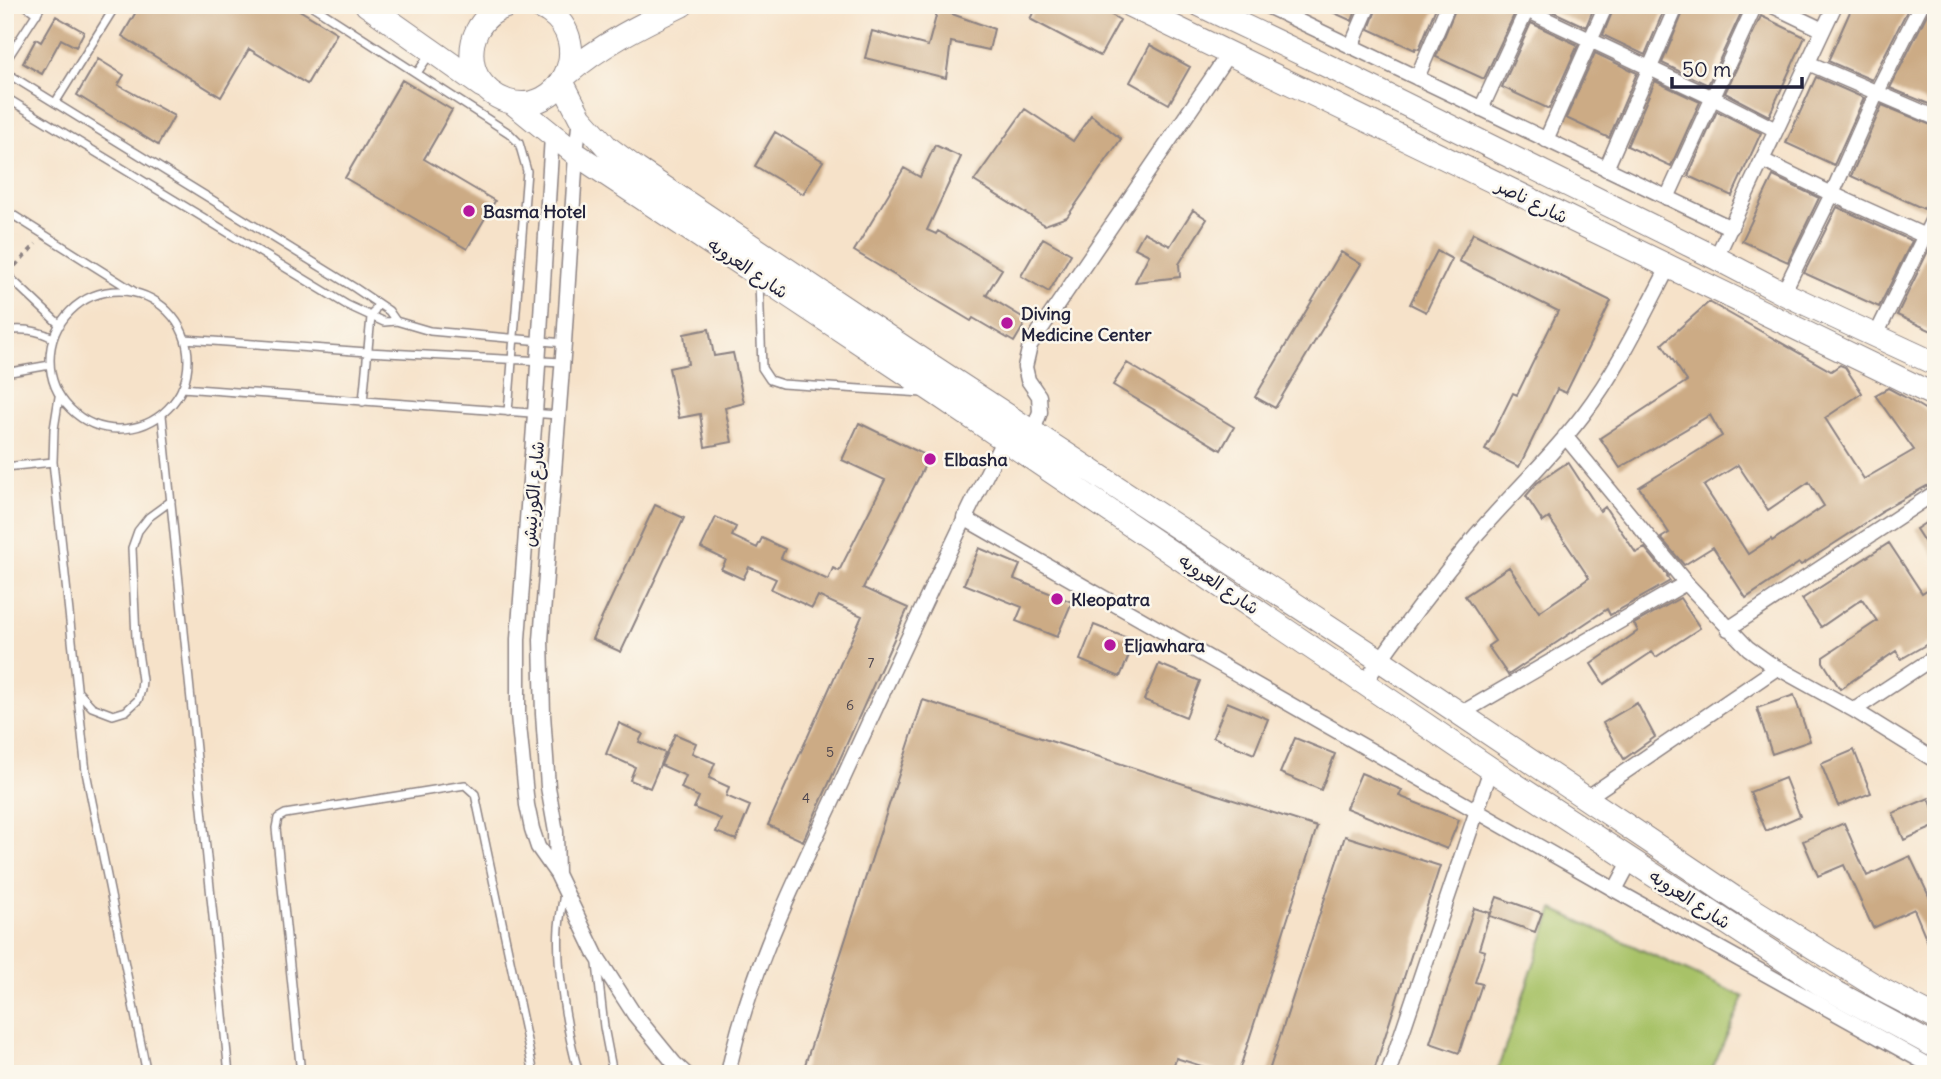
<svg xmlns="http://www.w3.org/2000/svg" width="1941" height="1079" font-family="Delius,'Playpen Sans Arabic',sans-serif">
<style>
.green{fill:#a8c268;stroke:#657252;stroke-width:2}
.building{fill:#ccab85;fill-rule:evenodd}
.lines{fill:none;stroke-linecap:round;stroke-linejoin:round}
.lane-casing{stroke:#8c8282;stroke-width:10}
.street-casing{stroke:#8c8282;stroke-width:17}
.primary-casing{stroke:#8c8282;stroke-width:25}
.path{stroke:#8c8282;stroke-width:3.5;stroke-dasharray:5 5;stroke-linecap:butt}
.lane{stroke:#fff;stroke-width:7}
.street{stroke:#fff;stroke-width:14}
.primary{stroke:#fff;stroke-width:23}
.poi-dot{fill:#b5179e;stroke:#fbf7ec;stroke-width:2.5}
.labels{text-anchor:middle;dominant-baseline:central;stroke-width:5;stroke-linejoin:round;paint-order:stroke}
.number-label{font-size:14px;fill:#4c444e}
.street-label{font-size:18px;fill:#22223b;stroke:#fbf7ec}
.poi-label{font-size:18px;font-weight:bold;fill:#22223b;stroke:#fbf7ec;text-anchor:start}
</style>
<rect width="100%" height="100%" fill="#fbf7ec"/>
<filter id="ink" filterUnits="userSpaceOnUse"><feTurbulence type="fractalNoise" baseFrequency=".0143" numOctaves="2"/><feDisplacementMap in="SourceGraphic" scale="14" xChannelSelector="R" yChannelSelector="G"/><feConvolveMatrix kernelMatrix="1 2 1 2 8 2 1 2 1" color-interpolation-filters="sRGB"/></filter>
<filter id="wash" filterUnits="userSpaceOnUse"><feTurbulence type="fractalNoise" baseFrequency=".00686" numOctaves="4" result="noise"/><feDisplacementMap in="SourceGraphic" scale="28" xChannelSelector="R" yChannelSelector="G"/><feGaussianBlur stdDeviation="1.57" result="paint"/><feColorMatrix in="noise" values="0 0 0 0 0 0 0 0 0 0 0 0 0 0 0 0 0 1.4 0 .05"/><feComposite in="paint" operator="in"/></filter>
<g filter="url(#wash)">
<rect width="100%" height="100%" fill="#f6e2c9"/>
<path class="green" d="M1553,909L1744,997L1710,1074H1496Z"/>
<g id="blocks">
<path class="building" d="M140,5H291L337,33L307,84L249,49L221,97L122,36Z
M1037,5H1094L1120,20L1100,56L1030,19Z
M1317,5H1358L1352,21Z
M1378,5H1437L1419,49L1415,48V50L1369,29Z
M1457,5H1506L1509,11L1514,15L1484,79L1436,57Z
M1539,5H1595L1586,27Z
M1615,5H1666L1645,55L1603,35Z
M1686,5H1729L1742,11L1708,85L1662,63Z
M1853,5H1910L1872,80L1828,61Z
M1930,8L1936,11V107L1890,88Z
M938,9L994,29L989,50L951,42L946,78L865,58L872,31L928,46Z
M56,16L84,32L76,47L61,39L42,74L23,63L36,39L41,42Z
M1761,16L1805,37L1769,116L1725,93Z
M1531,23L1578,45L1549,109L1502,87Z
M1150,45L1190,67L1169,104L1130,82Z
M1595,53L1637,73L1609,138L1566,118Z
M98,59L124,75L118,85L174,116L158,145L77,95Z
M1816,77L1864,98L1834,165L1786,143Z
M402,80L452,110L424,159L495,201L467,249L345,178Z
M1655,81L1700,102L1671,166L1627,146Z
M1882,105L1936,127V183L1924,209L1851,176Z
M1025,109L1073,141L1091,115L1121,139L1067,217L1045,225L974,181Z
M1717,111L1761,133L1732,196L1688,176Z
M775,132L823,161L803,194L755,166Z
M935,145L961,157L927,230L936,234L938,231L1002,269L986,295L1027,320L1014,342L973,318L971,321L854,251L904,168L920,177Z
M1773,176L1819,198L1788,262L1742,241Z
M1837,207L1912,241L1879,307L1804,273Z
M1193,210L1207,219L1179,264L1180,277L1135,282L1149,255L1135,248L1144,232L1170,246Z
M1473,233L1611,301L1566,393L1557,389L1519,467L1485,450L1513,393L1517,395L1558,311L1459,261Z
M1043,238L1071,254L1049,292L1021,276Z
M1929,249L1936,250V333L1897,315Z
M1437,251L1452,259L1426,312L1410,304Z
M1341,252L1361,264L1275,408L1255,397Z
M1709,302L1831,371L1840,365L1845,367L1862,393L1825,418L1864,479L1914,450L1875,395L1888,388L1903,396L1936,416V481L1881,511L1882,512L1846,536L1801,565L1799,563L1746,598L1713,547L1684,565L1661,538L1669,533L1639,487L1722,436L1710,415L1620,468L1600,438L1687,381L1662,344ZM1738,465L1768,510L1809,482L1824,506L1772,541L1771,539L1748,554L1704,486Z
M709,329L714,356L733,353L744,403L725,408L732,442L705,447L700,414L679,418L669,368L688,364L684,334Z
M1127,363L1234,427L1221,450L1113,385Z
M859,423L929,457L863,588L908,608L803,841L768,825L862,616L818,596L812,608L771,589L776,579L749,567L743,579L721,569L726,560L701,548L716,517L736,527L732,536L757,548L762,538L785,549L781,558L828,580L833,568L839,571L885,480L842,460Z
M1568,462L1600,511L1605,507L1636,553L1645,548L1668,576L1667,577L1670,581L1610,615L1607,609L1508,675L1488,646L1495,641L1465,596L1509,567L1539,612L1589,578L1549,518L1543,522L1526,496L1537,483Z
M655,505L684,518L621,652L592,639Z
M1936,516V560L1916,529Z
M1889,543L1922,593L1936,584V639L1901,659L1896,651L1840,689L1823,662V657L1877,621L1862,599L1821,627L1802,599Z
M979,548L1020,565L1014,579L1072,602L1057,637L1016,621L1022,607L964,584Z
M1680,598L1700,628L1656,657L1652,652L1604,684L1591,664L1638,631L1634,624Z
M1094,625L1135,641L1120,677L1080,660Z
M1159,664L1200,681L1186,717L1144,700Z
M1794,695L1810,741L1772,754L1757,708Z
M923,700L1317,827L1238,1074H1227L1176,1058L1171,1074H802Z
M1227,702L1268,719L1254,754L1213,737Z
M1637,703L1655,737L1624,759L1603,723Z
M619,723L643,734L639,742L665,753L650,788L630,780L635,767L606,754Z
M675,734L696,743L692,753L715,763L709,778L729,787L726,796L750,806L736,840L716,832L721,819L694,808L699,797L681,788L686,776L661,765Z
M1295,738L1335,754L1321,790L1280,773Z
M1854,750L1871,793L1838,806L1821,764Z
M1361,773L1402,790L1399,796L1459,820L1447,849L1346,808Z
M1785,778L1800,816L1766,831L1750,792Z
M1929,798L1933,808L1936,807V826L1904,840L1893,813Z
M1844,823L1867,876L1910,856L1936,911V962L1914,909L1873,928L1844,865L1818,876L1803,841Z
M1345,836L1440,866L1397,999L1373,1074H1268Z
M1497,897L1542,913L1535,932L1490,916Z
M1474,908L1490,913L1479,949L1485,951L1475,982L1482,984L1459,1053L1430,1043Z"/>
</g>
</g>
<g filter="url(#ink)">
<use href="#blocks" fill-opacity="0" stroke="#8c8282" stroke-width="2"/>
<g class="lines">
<defs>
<path id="lane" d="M25,5L37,14
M311,5L509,133L519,143L527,171L508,412
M5,62L42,5
M5,72L355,288L389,311L396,321
M417,73L430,54
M5,97L347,305L384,322L396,321L430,331L564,343
M55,103L116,5
M5,210L135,292
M5,273L60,325
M759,282L762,368L770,380L782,384L923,393
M50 360a69 69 0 1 1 138 0a69 69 0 1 1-138 0Z
M5,331C23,328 37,330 53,338
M185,339L367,352L562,362
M5,373L50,365
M182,388L558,415
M59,397L54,429L53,462L86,772L147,1074
M363,402L371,317L378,304
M162,415L229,1074
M5,467L53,462
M78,692L92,707L113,715L126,711L138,700L141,690L142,680L136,638L132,548L138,531L149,517L171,501
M564,894C562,905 560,916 559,927C556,970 567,1032 579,1074
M597,964L604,1027L613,1074
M301,1074L276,828L278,818L285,814L465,785L475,794L534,1074"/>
<path id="street" d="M1265,5L1731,228
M1516,5L1713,98L1776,130
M1771,5L1823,30
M1351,47L1369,5
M1808,63L1936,118
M1417,78L1448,5
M1481,109L1529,5
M552,136L535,414L518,639V715L527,805L532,829L538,847L557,874L596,955L634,1014L674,1063L686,1074
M1546,140L1606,5
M1762,160L1832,194L1936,241
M1606,169L1677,5
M1667,198L1755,5
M1716,258L1835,5
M1783,293L1832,194L1877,92L1921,5
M1876,335L1936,213
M1033,431L1040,412L1039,396L1028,380L1025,367L1030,345L1229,53
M1565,436L1686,583L1748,648L1769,663L1854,710L1936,761
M964,518L1615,890L1936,1069
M1728,629L1936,492
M1365,682C1400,631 1438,581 1477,534C1512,494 1551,457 1583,415C1618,369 1642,318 1668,268
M1854,710L1936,656
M1460,714L1686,583
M1585,799L1777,668
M557,873L556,832L548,787L543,714L541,640L564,343L576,154L580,117
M1615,890L1631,860
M728,1074C749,971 797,878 841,783C894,668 947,552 1004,439
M1388,1074L1491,769"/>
<path id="primary" d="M367,5L482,86
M510,5C496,9 484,17 477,31C470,45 470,64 478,78C485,89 495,97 507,101C561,118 595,43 549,12C545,9 539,7 534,5
M1129,5L1936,396
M1200,5L1338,71L1716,258L1783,293L1936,364
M566,75C602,44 639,26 682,5
M562,82L580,117L607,147L638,170L912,353L1380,660L1736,899L1882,990L1936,1018
M513,103L576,154L937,394L1491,769L1824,986L1936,1047"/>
</defs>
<use href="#lane" class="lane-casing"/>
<use href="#street" class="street-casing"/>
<use href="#primary" class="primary-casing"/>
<path class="path" d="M15,266L36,244"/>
<use href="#lane" class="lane"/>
<use href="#street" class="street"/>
<use href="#primary" class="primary"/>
</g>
</g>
<g class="poi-dot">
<circle cx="469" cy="211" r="7"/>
<circle cx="1007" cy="323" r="7"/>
<circle cx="930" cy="459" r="7"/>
<circle cx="1057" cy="599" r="7"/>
<circle cx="1110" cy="645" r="7"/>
</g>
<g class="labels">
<g class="number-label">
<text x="871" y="663">7</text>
<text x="850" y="705">6</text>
<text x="830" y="752">5</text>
<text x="806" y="798">4</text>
</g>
<g class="street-label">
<text transform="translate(1532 201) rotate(26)">شارع ناصر</text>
<text transform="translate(748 268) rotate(34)">شارع العروبه</text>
<text transform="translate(533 494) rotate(-85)">شارع الكورنيش</text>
<text transform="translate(1219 584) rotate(34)">شارع العروبه</text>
<text transform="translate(1690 899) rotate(33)">شارع العروبه</text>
</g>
<g class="poi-label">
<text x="483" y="211">Basma Hotel</text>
<text x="1021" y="313">Diving<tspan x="1021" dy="21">Medicine Center</tspan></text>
<text x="944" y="459">Elbasha</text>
<text x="1071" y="599">Kleopatra</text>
<text x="1124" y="645">Eljawhara</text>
</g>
</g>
<rect width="1941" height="1079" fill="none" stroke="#fbf7ec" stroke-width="28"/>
<path d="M1672 77v10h130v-10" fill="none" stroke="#22223b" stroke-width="3.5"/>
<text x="1682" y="77" font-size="21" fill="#22223b" stroke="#fbf7ec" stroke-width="5" paint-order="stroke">50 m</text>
</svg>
